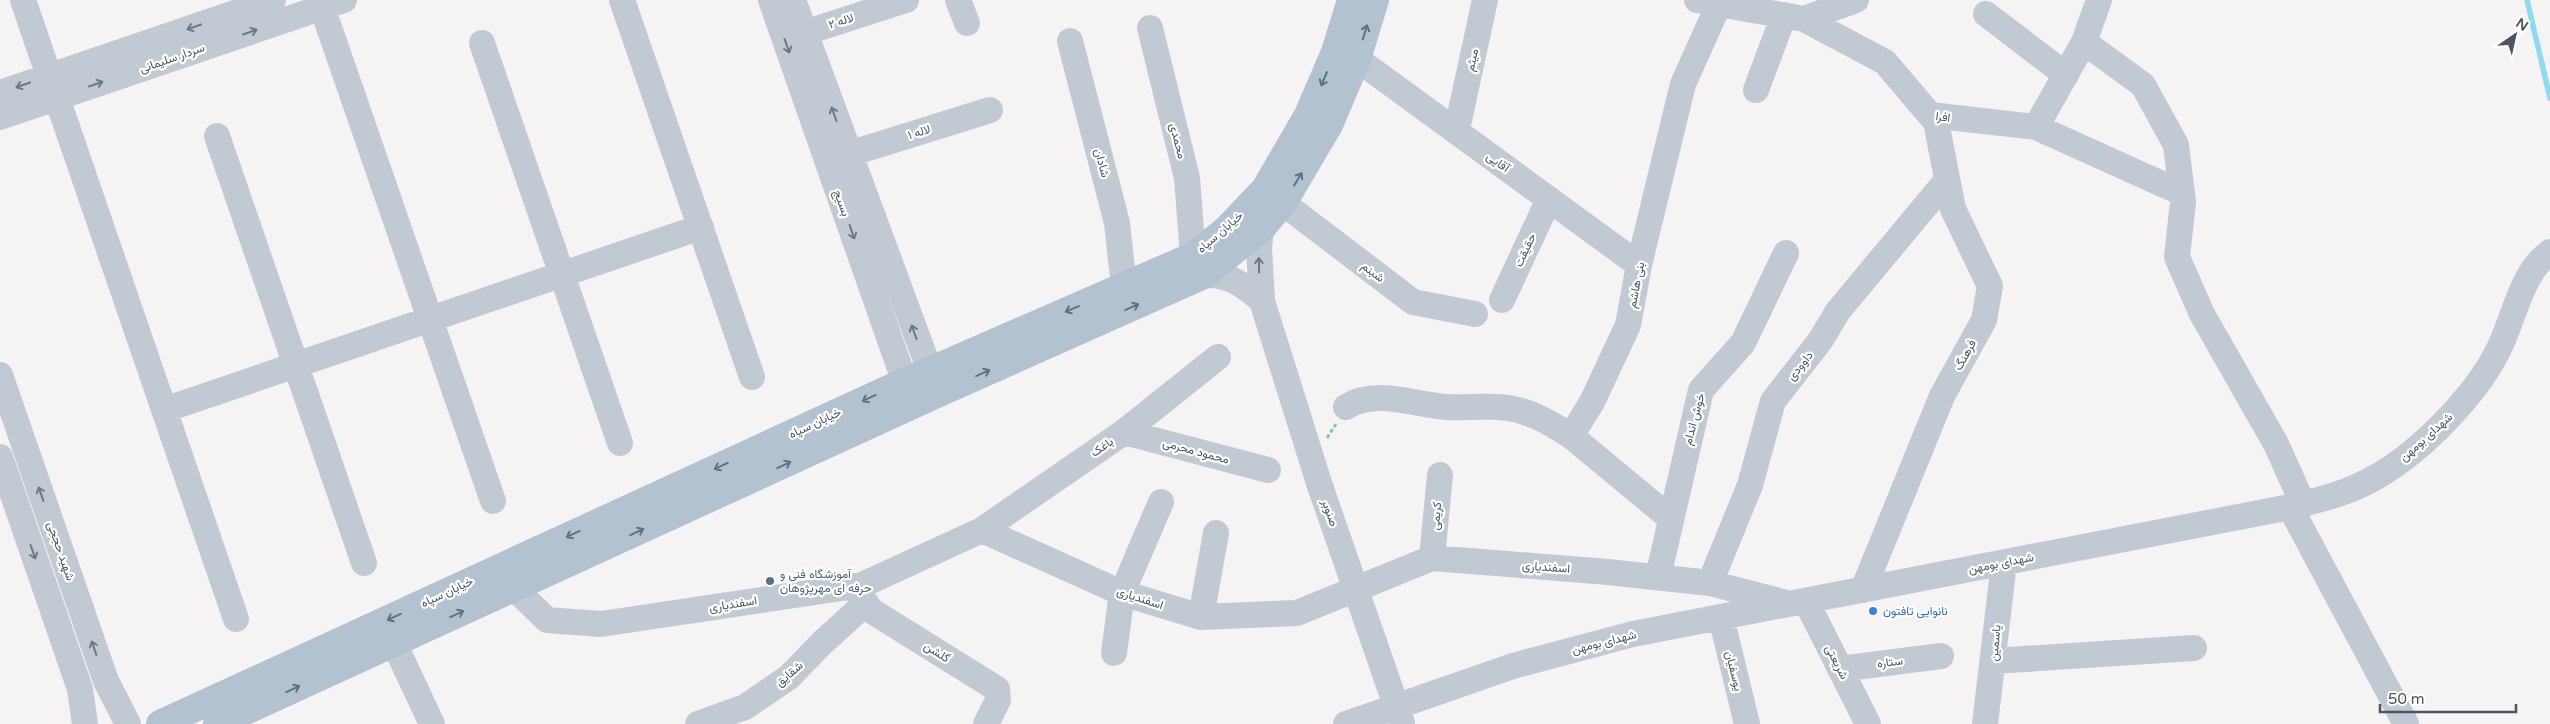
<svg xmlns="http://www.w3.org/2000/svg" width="2550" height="724" font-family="'Varela Round',Vazirmatn,sans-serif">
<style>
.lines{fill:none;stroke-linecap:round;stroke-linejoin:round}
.stream{stroke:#90daee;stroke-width:5.5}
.path{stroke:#7ad0a6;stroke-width:3;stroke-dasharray:4 2.5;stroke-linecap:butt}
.minor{stroke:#c1cad2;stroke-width:26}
.major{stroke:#b3c2d1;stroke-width:28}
.oneway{stroke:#6e7983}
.oneway2{stroke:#64717d}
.service-dot{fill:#5c6f8a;stroke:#fff;stroke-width:2}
.shop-dot{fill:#3f7fe0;stroke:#fff;stroke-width:2}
.labels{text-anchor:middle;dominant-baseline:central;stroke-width:4.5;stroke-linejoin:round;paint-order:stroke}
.street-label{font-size:12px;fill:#4a5661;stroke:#fff}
.service-label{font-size:12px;fill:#4e5e75;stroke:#fff;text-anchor:start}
.shop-label{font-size:12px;fill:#366cbe;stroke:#fff;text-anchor:start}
</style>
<rect width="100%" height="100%" fill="#f5f3f3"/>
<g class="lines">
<path class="stream" d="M2527,0L2550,98"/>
<path class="path" d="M1327,438L1336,424"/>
<path class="minor" d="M23,0L49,76
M622,0L752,377
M771,0L912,403
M793,0L937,390
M958,0L967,23
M1697,0L1804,19L1885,62L1930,115L2036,127L2182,193
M322,7L493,501
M1986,14L2066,75
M1804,19L1856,0
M1150,28L1187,178L1193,256
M804,33L906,0
M1070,41L1117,223L1124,287
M2084,42L2143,85L2176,145L2183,202L2177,257L2202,314L2276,444L2303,504
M482,43L620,443
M1357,59L1639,265
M1756,90L1784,15
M0,93L273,0
M57,98L236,619
M0,117L344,0
M1459,120L1485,0
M2036,127L2084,42L2099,0
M217,136L364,563
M849,154L990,110
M1283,203L1413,302L1475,314
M1261,229L1259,248L1262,301L1319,483L1402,723
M1204,275C1230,274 1244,285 1262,301
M1502,300L1549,199
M0,375L106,681L128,724
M1346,407C1376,388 1414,405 1447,407C1467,408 1488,405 1508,408C1531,411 1552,424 1571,436
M164,410L701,227
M1124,432L1268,470
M0,457L80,689L85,724
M2290,507L2406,724
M1670,518L1571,436L1592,402L1628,325L1639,265L1683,84L1719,4
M982,530L1124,432L1218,357
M1432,558L1440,475
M1658,577L1701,390L1743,343L1786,253
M1710,583L1750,485L1773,401L1820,341L1838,311L1947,180
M852,586L872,611L997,689L998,700L986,724
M514,588L547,620L601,624L862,585L982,530L1122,593L1201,617L1297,613L1432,558L1608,572L1710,583L1783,602
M1863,590L1942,396L1984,320L1990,286L1953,209L1936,122L1930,115
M1806,601L1868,724
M1201,617L1216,533
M1721,617L1747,724
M394,643L432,724
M1114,653L1122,593L1161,502
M1993,661L2194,648
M1840,669L1941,656
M698,724L745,707L789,677L823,642L866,603
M1346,724L1513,666L1633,634L2290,507C2319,500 2349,493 2376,477C2422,451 2481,391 2502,342C2515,313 2523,271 2550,252
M1985,724L2004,563"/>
<path class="major" d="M160,724L904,382L1193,256L1227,229L1265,189L1308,115L1335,52L1351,0
M217,724L939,393L1204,275L1261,229L1283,203L1329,125L1357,59L1375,0"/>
</g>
<defs><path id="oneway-shaft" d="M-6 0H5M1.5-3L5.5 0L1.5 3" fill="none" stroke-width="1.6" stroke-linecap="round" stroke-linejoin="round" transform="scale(1.25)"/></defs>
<g class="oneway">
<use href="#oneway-shaft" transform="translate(194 27) rotate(161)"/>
<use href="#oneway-shaft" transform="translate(250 32) rotate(-19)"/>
<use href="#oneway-shaft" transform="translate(787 46) rotate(71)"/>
<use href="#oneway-shaft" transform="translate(96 84) rotate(-19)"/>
<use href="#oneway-shaft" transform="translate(23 85) rotate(161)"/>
<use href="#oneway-shaft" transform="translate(834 114) rotate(-110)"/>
<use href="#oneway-shaft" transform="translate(852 232) rotate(71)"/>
<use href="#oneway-shaft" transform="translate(1259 265) rotate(-91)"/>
<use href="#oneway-shaft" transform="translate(914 332) rotate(-110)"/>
<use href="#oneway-shaft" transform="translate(41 494) rotate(-109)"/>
<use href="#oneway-shaft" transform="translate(33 552) rotate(71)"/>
<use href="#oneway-shaft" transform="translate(94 648) rotate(-109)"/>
</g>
<g class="oneway2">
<use href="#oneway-shaft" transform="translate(1365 32) rotate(-73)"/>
<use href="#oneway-shaft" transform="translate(1324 79) rotate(113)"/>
<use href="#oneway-shaft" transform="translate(1298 179) rotate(-59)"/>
<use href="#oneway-shaft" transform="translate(1132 307) rotate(-24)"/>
<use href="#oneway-shaft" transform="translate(1072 309) rotate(157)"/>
<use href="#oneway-shaft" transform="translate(983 373) rotate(-24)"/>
<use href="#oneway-shaft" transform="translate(869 398) rotate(155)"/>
<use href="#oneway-shaft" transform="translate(784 465) rotate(-25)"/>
<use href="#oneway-shaft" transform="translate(721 466) rotate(155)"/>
<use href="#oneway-shaft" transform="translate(637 532) rotate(-25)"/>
<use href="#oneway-shaft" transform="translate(573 534) rotate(155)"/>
<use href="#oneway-shaft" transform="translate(457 614) rotate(-25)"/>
<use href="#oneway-shaft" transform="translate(394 617) rotate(155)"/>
<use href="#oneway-shaft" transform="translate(293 689) rotate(-25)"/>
</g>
<circle class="service-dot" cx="770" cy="581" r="5"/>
<circle class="shop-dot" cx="1873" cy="611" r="5"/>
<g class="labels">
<g class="street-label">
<text transform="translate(841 21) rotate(-18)">لاله ۲</text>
<text transform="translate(172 58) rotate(-19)">سردار سلیمانی</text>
<text transform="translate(1472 60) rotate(-78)">میثم</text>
<text transform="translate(1943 117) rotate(7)">افرا</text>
<text transform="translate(919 132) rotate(-17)">لاله ۱</text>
<text transform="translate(1178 141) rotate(76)">محمدی</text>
<text transform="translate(1498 162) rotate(36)">آقایی</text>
<text transform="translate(1102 163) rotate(75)">شادان</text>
<text transform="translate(842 203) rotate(71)">بسیج</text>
<text transform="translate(1220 232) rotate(-41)">خیابان سپاه</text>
<text transform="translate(1525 250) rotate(-65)">حقیقت</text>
<text transform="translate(1373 272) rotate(37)">شبنم</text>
<text transform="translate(1636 285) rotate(-79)">بنی هاشم</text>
<text transform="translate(1965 355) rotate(-61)">فرهنگ</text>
<text transform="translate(1800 366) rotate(-52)">داوودی</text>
<text transform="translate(1694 419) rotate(-75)">خوش اندام</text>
<text transform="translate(815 423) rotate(-25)">خیابان سپاه</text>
<text transform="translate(2426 437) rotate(-42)">شهدای بومهن</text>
<text transform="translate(1102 447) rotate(-35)">باغک</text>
<text transform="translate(1196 451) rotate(15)">محمود محرمی</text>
<text transform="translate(1330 513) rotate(71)">صنوبر</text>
<text transform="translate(1436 516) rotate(-85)">کریمی</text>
<text transform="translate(61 551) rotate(71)">شهید حججی</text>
<text transform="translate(2001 563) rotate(-11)">شهدای بومهن</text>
<text transform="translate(1546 567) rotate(4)">اسفندیاری</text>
<text transform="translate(447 592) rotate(-25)">خیابان سپاه</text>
<text transform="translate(1140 598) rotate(18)">اسفندیاری</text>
<text transform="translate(733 604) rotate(-9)">اسفندیاری</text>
<text transform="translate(1604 642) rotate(-14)">شهدای بومهن</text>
<text transform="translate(1995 643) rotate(-85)">یاسمین</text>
<text transform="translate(937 652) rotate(32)">گلشن</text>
<text transform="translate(1837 662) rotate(63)">شریعتی</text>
<text transform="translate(1890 662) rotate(-7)">ستاره</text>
<text transform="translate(1734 671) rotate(76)">یوسفیان</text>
<text transform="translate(789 674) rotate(-41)">شقایق</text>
</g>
<g class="service-label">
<text x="780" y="574">آموزشگاه فنی و<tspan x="780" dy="14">حرفه ای مهرپژوهان</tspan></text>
</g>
<g class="shop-label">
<text x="1883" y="611">نانوایی تافتون</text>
</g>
</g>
<g transform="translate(2515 35) rotate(34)" stroke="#ffffff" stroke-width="4" paint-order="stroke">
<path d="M0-4L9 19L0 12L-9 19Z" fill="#4a5661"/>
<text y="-8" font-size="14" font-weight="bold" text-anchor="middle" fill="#4a5661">N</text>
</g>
<path d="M2380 704v8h136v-8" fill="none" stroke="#4a5661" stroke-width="2.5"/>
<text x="2388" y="704" font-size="15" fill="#4a5661" stroke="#ffffff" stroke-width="4" paint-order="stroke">50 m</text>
</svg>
